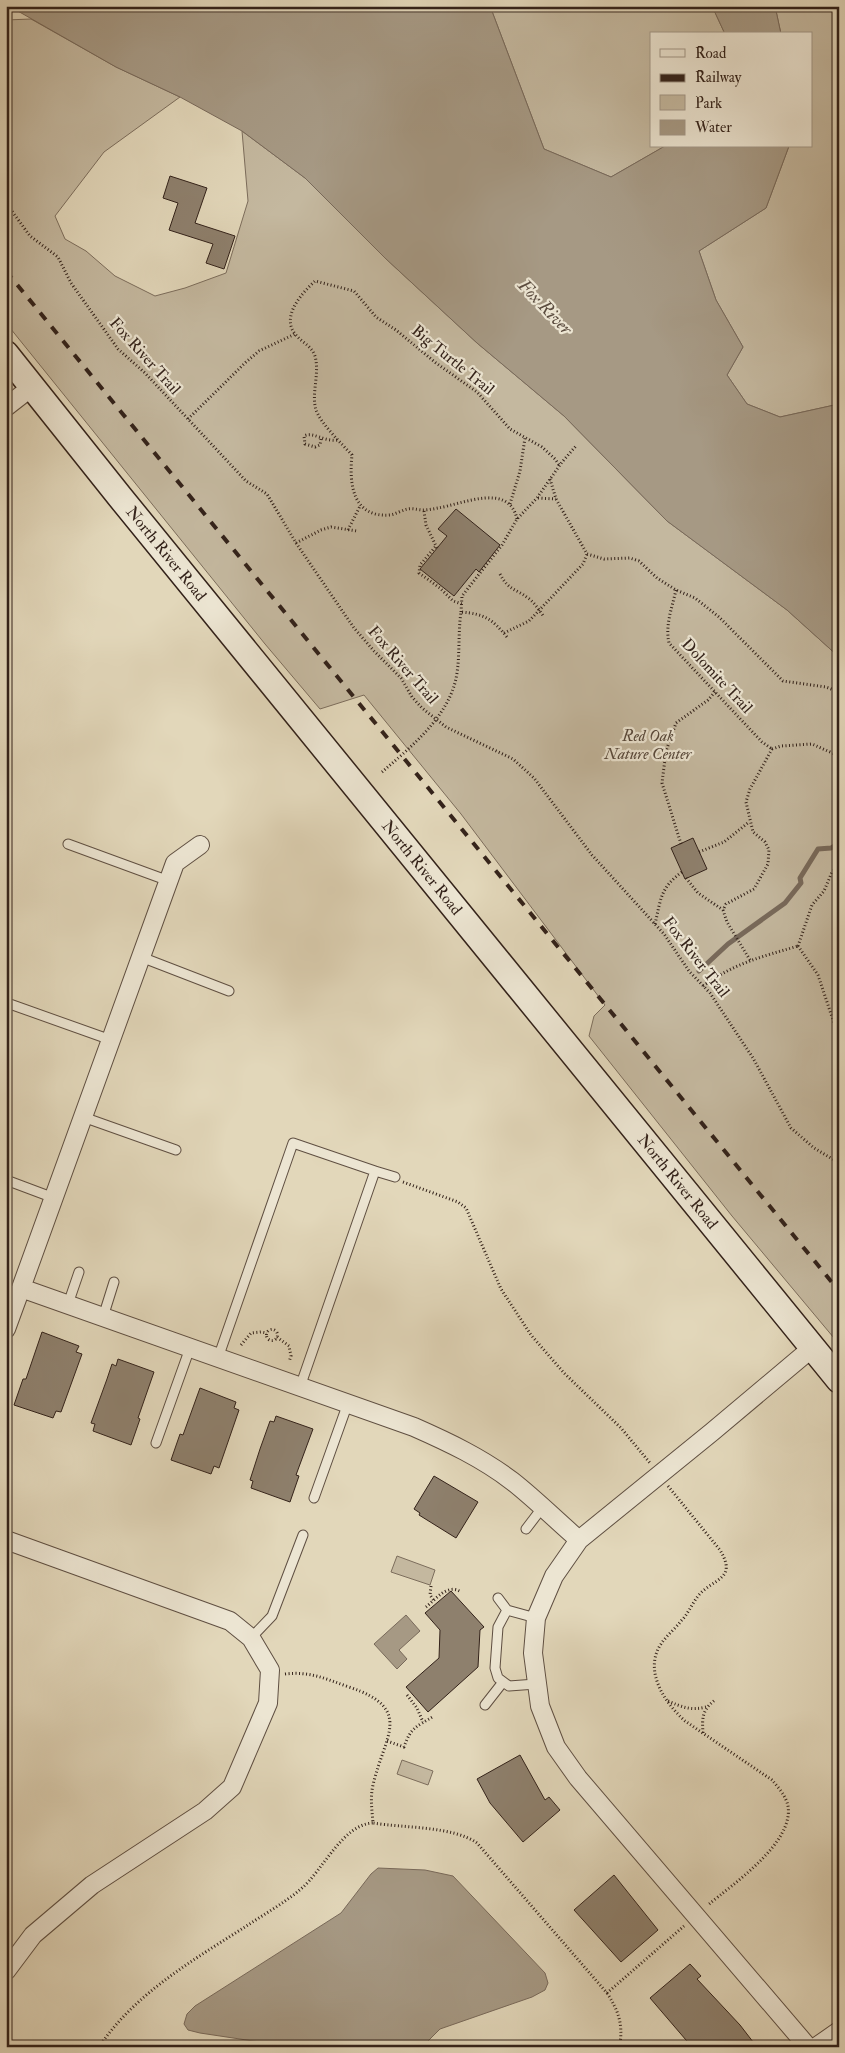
<svg xmlns="http://www.w3.org/2000/svg" width="845" height="2053" font-family="'IM FELL Double Pica',serif">
<style>
.green{fill:#c4b89f;stroke:#7c6d5c}
.water{fill:#a69984;stroke:#78695a}
.lines{fill:none;stroke-linecap:round;stroke-linejoin:round}
.stream{stroke:#78695a;stroke-width:5}
.building{fill:#8e806d;stroke:#33221a}
.lane-casing{stroke:#5f4f42;stroke-width:11}
.street-casing{stroke:#5f4f42;stroke-width:20}
.secondary-casing{stroke:#33221a;stroke-width:28}
.path{stroke:#33221a;stroke-width:3;stroke-dasharray:1 2.5;stroke-linecap:butt}
.lane{stroke:#ece5d2;stroke-width:9}
.street{stroke:#ece5d2;stroke-width:18}
.secondary{stroke:#ece5d2;stroke-width:25}
.rail{stroke:#33221a;stroke-width:4;stroke-dasharray:9 9;stroke-linecap:butt}
.labels{text-anchor:middle;dominant-baseline:central;stroke-width:4.5;stroke-linejoin:round;paint-order:stroke}
.street-label{font-size:16px;fill:#33221a;stroke:#ece5d2}
.park-label{font-size:16px;font-style:italic;fill:#57483b;stroke:#ece5d2}
.water-label{font-size:18px;font-style:italic;fill:#5b4c3f;stroke:#ece5d2}
</style>
<rect width="100%" height="100%" fill="#e2d7ba"/>
<filter id="stains"><feTurbulence type="fractalNoise" baseFrequency=".004" numOctaves="4"/><feColorMatrix values="0 0 0 0 .2 0 0 0 0 .09 0 0 0 0 .02 0 0 0 .5 -.17"/></filter>
<radialGradient id="worn" r=".72"><stop offset=".6" stop-color="#630" stop-opacity="0"/><stop offset="1" stop-color="#630" stop-opacity=".3"/></radialGradient>
<path class="green" d="M490,6H712L725,34H651V146H665L611,177L544,149Z
M775,6H839V404L780,417L747,404L727,375L743,347L716,300L699,251L766,208L789,146H811V34H781Z
M31,19L116,67L180,97L104,152L55,216L65,239L86,251L115,276L155,296L185,288L226,273L248,201L242,131L305,178L385,258L477,343L564,416L667,521L787,610L839,657V1344L732,1216L589,1036L594,1016L605,1005L461,814L364,695L320,709L265,644L6,323V20Z
M397,1556L435,1570L430,1585L391,1572Z
M402,1760L433,1771L428,1785L397,1774Z"/>
<path class="water" d="M9,6H490L544,149L611,177L665,146H789L766,208L699,251L716,300L743,347L727,375L747,404L780,417L839,404V657L787,610L667,521L564,416L477,343L385,258L305,178L242,131L180,97L116,67Z
M712,6H775L781,34H725Z
M406,1615L420,1631L399,1650L407,1659L397,1669L374,1644Z
M378,1868L425,1870L453,1876L545,1973L548,1983L545,1990L532,1997L440,2029L422,2047H293L200,2033L188,2030L184,2024L187,2014L195,2006L341,1913L371,1874Z"/>
<g class="lines">
<path class="stream" d="M699,971L728,944L785,903L801,883L800,878L818,849L831,848L839,843"/>
</g>
<path class="building" d="M170,176L207,188L195,223L235,236L224,269L206,263L213,244L169,230L178,203L163,198Z
M456,509L500,545L479,572L476,569L454,596L420,569L447,536L438,529Z
M693,838L707,869L685,879L671,848Z
M42,1332L79,1346L76,1352L82,1354L61,1412L56,1411L53,1418L14,1405L23,1379H26Z
M118,1359L154,1372L138,1418L140,1419L131,1445L93,1431L95,1424L91,1423L107,1379L112,1364L116,1366Z
M200,1388L236,1402L234,1408L239,1410L219,1468L214,1466L211,1474L171,1460L180,1434L183,1435Z
M276,1416L313,1429L296,1475L299,1476L290,1502L251,1488L253,1481L250,1480L260,1449L270,1421L274,1422Z
M434,1476L478,1502L456,1538L419,1515L420,1513L414,1509Z
M451,1591L484,1627L480,1630L478,1667L428,1712L406,1687L439,1658L440,1630L425,1613Z
M520,1755L545,1800L549,1797L560,1810L523,1842L490,1803L477,1779Z
M614,1875L658,1930L621,1962L574,1910Z
M690,1964L701,1976L697,1979L740,2025L757,2047H692L650,1998Z"/>
<g class="lines">
<defs>
<path id="lane" d="M68,844L169,881
M141,957L229,991
M7,1003L111,1040
M83,1117L176,1150
M375,1171L395,1177
M6,1180L54,1198
M68,1304L79,1272
M103,1317L114,1282
M218,1358L293,1143L375,1171L300,1387
M156,1443L190,1348
M314,1498L348,1403
M526,1529L542,1508
M498,1598L507,1610L498,1627L495,1668L498,1678L509,1686L536,1684
M507,1610L536,1618
M251,1638L272,1616L303,1535
M485,1705L503,1682"/>
<path id="street" d="M6,407L33,386
M21,1288L175,863L200,845
M6,1329L21,1288L414,1427C448,1442 482,1458 512,1481C535,1499 557,1521 579,1540L712,1432L812,1348
M6,1540L230,1621L251,1638L270,1670L268,1703L232,1787L205,1811L92,1885L33,1935L6,1971
M579,1540L554,1576L536,1618L533,1653L540,1706L556,1747L578,1778L808,2047
M816,2047L839,2031"/>
<g id="secondary">
<path id="s1" d="M6,354L120,497L839,1380"/>
</g>
</defs>
<use href="#lane" class="lane-casing"/>
<use href="#street" class="street-casing"/>
<use href="#secondary" class="secondary-casing"/>
<path class="path" d="M6,203L30,236L58,257L71,283L118,349L145,373L246,481L267,494L296,543L354,628L374,651L401,678L412,697L422,708L446,727L513,759L534,778L592,855L664,934L689,971L710,993L753,1058L791,1128L814,1148L839,1163
M188,419L246,362L259,351L295,334
M321,439L320,445L315,447L305,444L304,436C313,431 323,442 338,440
M550,479L556,499L587,554L604,559L630,558L639,561L657,578L676,590L695,598L719,617L783,681L826,687L839,692
M538,498L556,499
M510,504L520,471L525,438
M424,511L426,525L436,546
M517,519C509,482 463,504 438,508C433,509 428,510 423,510C418,510 413,508 408,509C402,510 396,514 390,515C352,518 349,483 352,455C342,444 321,424 316,410C311,393 320,374 315,356C311,345 301,342 295,334C281,316 302,293 315,281L354,291L376,317L396,330L436,363L477,392L510,429L542,447L555,459L559,465
M348,530L360,506
M296,543L321,530L331,527L357,531
M437,548L436,546L420,565L419,573L440,588L453,601L462,604
M500,574C509,591 515,588 528,598C535,603 539,610 544,617
M676,590C672,608 665,625 669,643L762,742L772,749
M461,612L462,596L502,545L517,519L537,498L562,462L576,446
M504,633L529,621L583,564L587,554
M772,749L781,746L812,744L839,756
M382,772C412,746 451,715 457,673C460,653 458,632 461,612C485,614 492,619 507,637
M681,844L662,783L666,751L676,723L708,700L715,692
M699,852L724,842L749,822
M686,878L698,893L723,910
M655,924C661,899 660,888 682,872
M798,946L818,975L839,1038
M798,946L812,905L824,891L832,872L839,866
M750,960L727,922L723,910L726,904L754,889L768,864L769,850L765,842L753,832L746,802L750,789L772,749
M703,986C735,963 761,957 798,946
M403,1182L458,1202L466,1208L501,1289L531,1335L564,1373L621,1428L650,1463
M266.5 1335a5.5 5.5 0 1 1 11 0a5.5 5.5 0 1 1-11 0Z
M277,1337L289,1346L291,1356L289,1362
M241,1345L251,1333L261,1332L267,1333
M668,1486L720,1550C738,1580 713,1578 698,1596C692,1604 688,1614 681,1621C675,1629 666,1636 661,1644C643,1671 665,1703 685,1721L772,1780C778,1787 786,1796 788,1806C794,1843 733,1884 708,1905
M431,1586L430,1595L434,1601
M426,1607C436,1599 448,1583 461,1592
M285,1674C310,1671 326,1679 349,1687C415,1709 384,1736 373,1785C370,1798 372,1810 373,1823C403,1828 453,1826 477,1843L607,1993L684,1926
M407,1695L417,1708L423,1722
M668,1701C682,1707 691,1711 706,1707
M703,1733C702,1718 702,1710 715,1700
M387,1741L404,1747C411,1727 416,1727 434,1716
M607,1993C618,2010 623,2023 620,2044L627,2047
M99,2047C135,1993 195,1959 248,1925C266,1913 286,1902 302,1888C323,1870 343,1824 373,1823"/>
<use href="#lane" class="lane"/>
<use href="#street" class="street"/>
<use href="#secondary" class="secondary"/>
<path class="rail" d="M6,271L839,1291"/>
</g>
<g class="labels">
<g class="street-label">
<text transform="translate(145 356) rotate(48)">Fox River Trail</text>
<text transform="translate(453 360) rotate(39)">Big Turtle Trail</text>
<text stroke="none"><textPath href="#s1" startOffset="256">North River Road</textPath></text>
<text transform="translate(403 665) rotate(49)">Fox River Trail</text>
<text transform="translate(717 676) rotate(47)">Dolomite Trail</text>
<text stroke="none"><textPath href="#s1" startOffset="661">North River Road</textPath></text>
<text transform="translate(696 957) rotate(52)">Fox River Trail</text>
<text stroke="none"><textPath href="#s1" startOffset="1066">North River Road</textPath></text>
</g>
<g class="park-label">
<text x="648" y="736">Red Oak<tspan x="648" dy="18">Nature Center</tspan></text>
</g>
<g class="water-label">
<text transform="translate(545 307) rotate(46)">Fox River</text>
</g>
</g>
<rect width="845" height="2053" fill="none" stroke="#e2d7ba" stroke-width="25"/>
<rect x="8" y="8" width="830" height="2038" fill="none" stroke="#33221a" stroke-width="2.5"/>
<rect x="12" y="12" width="820" height="2028" fill="none" stroke="#33221a"/>
<rect x="650" y="32" width="162" height="115" fill="#ece5d2" stroke="#a29788"/>
<rect x="660" y="49" width="25" height="8" fill="#ece5d2" stroke="#a29788"/>
<text x="695" y="58" font-size="15" fill="#33221a">Road</text>
<rect x="660" y="74" width="25" height="8" fill="#33221a" stroke="#a29788"/>
<text x="695" y="82" font-size="15" fill="#33221a">Railway</text>
<rect x="660" y="95" width="25" height="15" fill="#c4b89f" stroke="#a29788"/>
<text x="695" y="108" font-size="15" fill="#33221a">Park</text>
<rect x="660" y="120" width="25" height="15" fill="#a69984" stroke="#a29788"/>
<text x="695" y="132" font-size="15" fill="#33221a">Water</text>
<rect width="100%" height="100%" filter="url(#stains)"/>
<rect width="100%" height="100%" fill="url(#worn)"/>
</svg>
